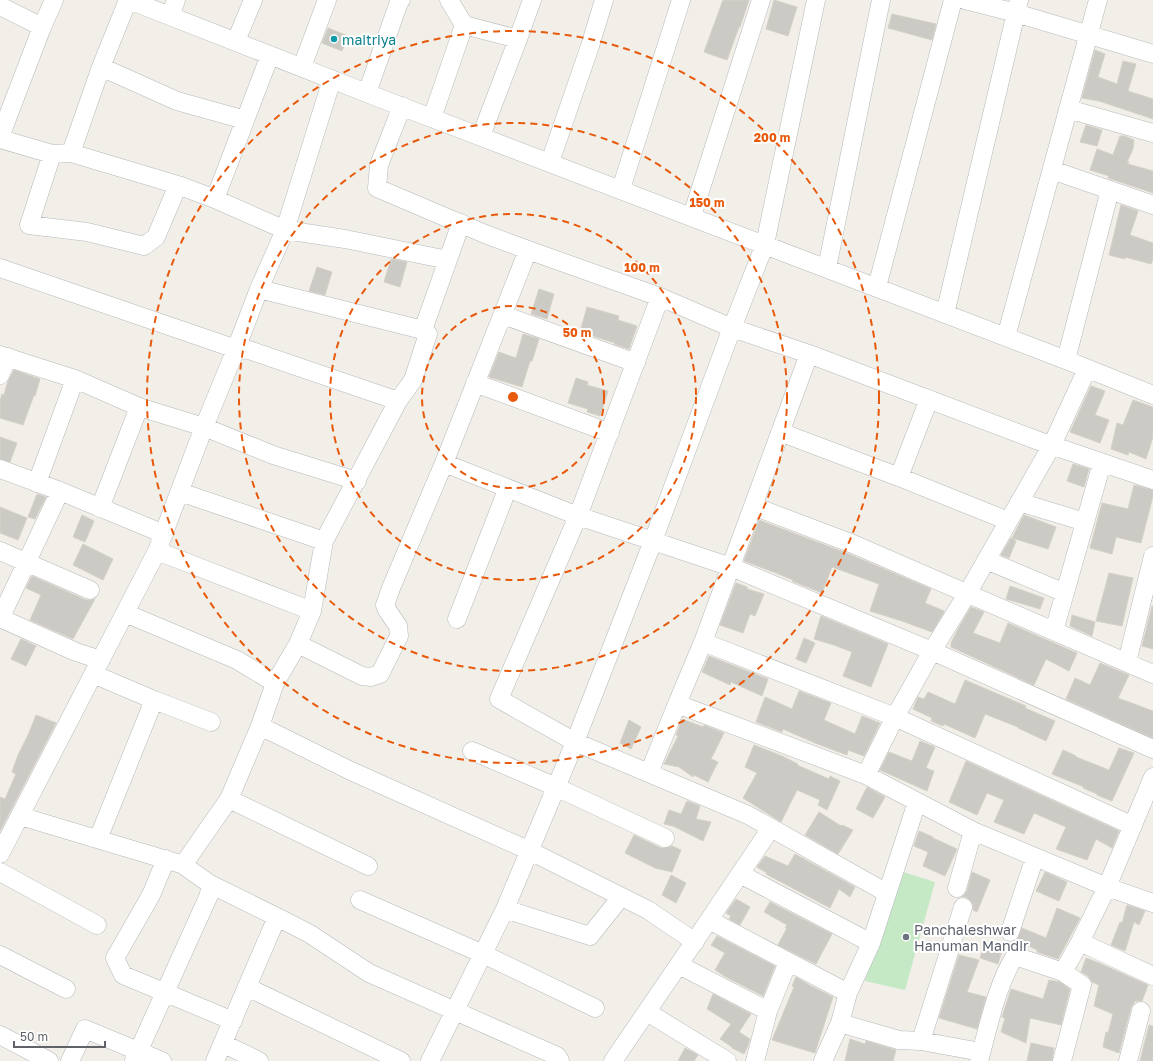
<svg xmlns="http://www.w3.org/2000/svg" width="1153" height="1061" font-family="'Golos Text',sans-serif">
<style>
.green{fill:#c5e8c5}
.building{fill:#cccac5;stroke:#d6d1c6}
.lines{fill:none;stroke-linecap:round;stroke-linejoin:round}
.minor-casing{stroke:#b5b8bc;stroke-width:19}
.minor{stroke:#fff;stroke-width:18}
.ring{fill:none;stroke:#e8590c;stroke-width:2;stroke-dasharray:7 5}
.culture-dot{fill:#0f9aa8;stroke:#fff;stroke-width:1.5}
.worship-dot{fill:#6b7280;stroke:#fff;stroke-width:1.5}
.labels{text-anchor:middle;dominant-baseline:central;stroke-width:4;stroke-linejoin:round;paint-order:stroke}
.culture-label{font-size:14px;fill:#0d838f;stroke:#fff;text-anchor:start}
.worship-label{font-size:14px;fill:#5b616d;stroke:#fff;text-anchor:start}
.centre{fill:#e8590c;stroke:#fff;stroke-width:2}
.ring-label{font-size:12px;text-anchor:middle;font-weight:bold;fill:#e8590c;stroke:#fff;stroke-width:4;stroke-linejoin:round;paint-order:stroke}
</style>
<rect width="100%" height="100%" fill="#f1efe8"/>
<path class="green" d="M900,871L935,882L905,990L865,981Z"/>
<path class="building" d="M723,0H749L740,27H739L727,60L704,52Z
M774,0L797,7L788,36L766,29Z
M892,14L936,24L932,40L888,28Z
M328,28L348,36L342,51L322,43Z
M1095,50L1105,54L1098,77L1117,84L1123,61L1136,64L1128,91L1153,99V119L1099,101L1082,98Z
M1086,125L1102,130L1097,146L1080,142Z
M1120,136H1125L1134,140L1133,149L1127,162H1129L1128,164L1153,171V193L1108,178L1109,176L1090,170L1097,149L1113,155Z
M1121,205L1138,211L1130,235L1153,243V259L1151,264L1125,257V259L1109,255Z
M391,259L407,262L400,287L384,282Z
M317,267L332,272L325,295L309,291Z
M539,289L554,294L547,319L531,314Z
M587,307L619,316L618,320L637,326L629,349L614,344L615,343L580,332Z
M523,334L539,339L532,361H530L522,387L489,377L499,352L516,358Z
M14,370L40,379L35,396L34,395L23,425L0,418V401L2,394L4,395L8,381Z
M576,378L588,382L587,385L608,391L600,416L587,412L588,409L568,403Z
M1091,386L1105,391L1095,415L1109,420L1100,443L1070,432Z
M1133,400L1153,407V437L1146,459L1129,452L1128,455L1111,449L1117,423L1123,425Z
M0,437L17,443L10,462L0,459Z
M1073,464L1089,469L1084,487L1067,481Z
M1134,485L1153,490V496L1141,543L1116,537L1112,554L1090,548L1102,503L1128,509Z
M37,494L46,497L35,519L28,517Z
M0,507L27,518L18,540L0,533Z
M82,515L94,521L85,542L73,537Z
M1024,515L1056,527L1048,549L1012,538Z
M759,520L849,554L931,589L925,603L944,611V612L932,632L902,621L870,611L879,584L832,567L822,593L792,581L793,580L776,573L744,561Z
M1011,538L1016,541L1009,558L1001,555Z
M83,544L113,559L103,580L73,565Z
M1109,573L1133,578L1122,626L1096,621Z
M32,576L86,600H91L95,599L73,639L30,620L41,595L26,588Z
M736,583L747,587V589L764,594L755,616L750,614L743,633L720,625Z
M1010,586L1044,598L1040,609L1006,599Z
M1152,606H1153V649L1142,646Z
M971,607L984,612L973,633L1000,643L1008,623L1077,653L1069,671L1046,659L1034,685L951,647V643L958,629Z
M1072,615L1095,622L1092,636L1070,626Z
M821,616L888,644L871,687L843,676L852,652L834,645L814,639Z
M804,638L815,643L806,663L796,659Z
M21,639L36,646L26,666L11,659Z
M709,656L768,679L762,696L731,682L730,685L702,672Z
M1100,663L1129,675L1118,698L1153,711V738L1066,699L1075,678L1090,685Z
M965,680L1026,706L1025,708L1055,721L1046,741L1018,728V727L985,714L975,738L944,724L943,726L931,721L932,718L913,709L918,697L924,699L928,692L955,704Z
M799,691L831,703L824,720L855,734L862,716L880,723L864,756L848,750L847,755L815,743L783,729L782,732L756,722L765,697L792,709Z
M36,715L56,723L0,831V797L5,799L16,774L12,772L18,755L29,733Z
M682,719L703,727L704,725L724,733L711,759L718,762L708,782L694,775L693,777L679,767L664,764L678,736L676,735Z
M629,720L641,727L631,749L620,743Z
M920,741L935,747L926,768L934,771L927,791L880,770L889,752L912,761Z
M754,745L782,756L798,764L797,765L829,779L830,776L840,781L827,810L818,805L820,800L797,790L781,822L743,798L757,773L745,767Z
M1119,748L1134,753L1112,801L1097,795V794L1083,788L1084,787L1052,774L1063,750L1076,756V757L1109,770Z
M966,761L1119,831L1112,848L1096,839L1087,860L1056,849L1066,827L1034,813L1024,834L994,822L1004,800L987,793L977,815L949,802Z
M867,787L885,797L873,818L856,809Z
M687,801L700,806L696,819L711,822L703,841L673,826L664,824L669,810L681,814Z
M819,812L841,826L842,825L853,830L838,854L805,835Z
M919,831L933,837V838L957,849L945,876L923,866L928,852L914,846Z
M634,835L661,848H666L672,846L681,850L672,872L655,868L625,853Z
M795,854L855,887L850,897L839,889L830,908L766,874L767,873L757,867L765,856L788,866Z
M972,872L990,880L977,912L973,910V904L970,900L966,897H962L967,891Z
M1045,872L1067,882L1059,901L1036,891Z
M671,875L686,883L676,903L662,895Z
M736,899L750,907L740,925L729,919L731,916L726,913Z
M770,902L832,934L816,964L778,945L787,928H785L787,925L764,912Z
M1127,905L1145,911L1139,925L1134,922L1125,951L1111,945L1120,922L1122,923Z
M1057,908L1080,918L1058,959L1037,952V950L1017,940L1022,928L1046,938Z
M717,936L775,966L763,996L726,977L715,970L725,953L711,945Z
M984,946L1002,951L998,964L980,958Z
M959,955L979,960L967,992L986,997L977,1029L939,1018Z
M1086,958L1099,963L1148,985L1142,1001H1135L1131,1008L1119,1053L1103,1047L1106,1032L1108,1033L1113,1014L1094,1006L1099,985L1092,982L1088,976L1081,972Z
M796,977L811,986L833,997L815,1053L772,1040L794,987L792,986Z
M1049,980L1060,982L1070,989L1061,1025L1030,1018L1026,1043L1001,1032L1005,1018L1002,1017L1011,989L1043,999Z
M713,994L751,1014L739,1032L750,1039L747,1048L744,1054L732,1048V1047L720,1039L731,1024L707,1009Z
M1149,1025L1153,1026V1061H1140Z
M850,1039L865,1044L866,1041L896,1050L893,1061H845Z
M1031,1043L1054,1048L1052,1061H1027Z
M685,1048L698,1055L694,1061H678Z"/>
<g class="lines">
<defs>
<path id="minor" d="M129,0L387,101L1066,360L1153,395
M965,0L1016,13L1153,54
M0,6L42,27
M170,16L176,0
M464,25L518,39
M236,41L253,0
M101,67L177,101L245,120
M302,67L327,0
M332,79L285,230L259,289L423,330L461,223
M367,93L399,2L401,0
M402,106L379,165L377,188L485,234L528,250L660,297L732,328L809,354
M1068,109L1153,133
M432,118L464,25L449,0
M481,136L518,39L532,0
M0,137L42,27L54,0
M0,139L52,154L71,153L178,185L215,199L285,230L345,239L448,260
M71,153L101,67L128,0
M52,154L29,225L87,232L144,246L156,237L178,185
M550,162L590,46L604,0
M1052,170L1153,205
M621,189L681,0
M215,199L270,55
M692,216L761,0
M528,250L444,463L578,516L731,567L932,651L1153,749
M0,268L236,349L204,427L157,551
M827,268L881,0
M877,287L953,0
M259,289L236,349L249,350L398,401
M660,297L578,516L499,699L575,742L748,815L887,893
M945,314L1019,0
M503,315L636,363
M1006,337L1098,0
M0,355L75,379L139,407L204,427L273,455L357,481
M1066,360L1110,190
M0,375L8,357
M475,383L610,433
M780,432L899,477L1008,521
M0,469L60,491L164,534
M899,477L929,399
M1153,480L1039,441L809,354L703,642L677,704L866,775L973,831L1107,887L1153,903
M37,483L75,379
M180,492L324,541L398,401L413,380L428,334
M1019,502L1085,522
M753,506L853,544L1153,674
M100,508L139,407
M0,551L90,590
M986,560L1065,593
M312,611L324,541
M125,613L237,660L275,683
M0,618L76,652L101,660
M0,619L60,491
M457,619L507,490L505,487
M1054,631L1102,463
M703,642L895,717L1133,826
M1127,662L1153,556
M93,674L154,700L211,722
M260,726L351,771L530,851L648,910L695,942
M472,751L556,787L665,838
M649,773L677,704
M866,775L895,717L932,651L967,594L1052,445L1087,369
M1153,777L1107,887L1080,942L1153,976
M229,799L368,866
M20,816L177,863
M98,839L154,700
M0,854L157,551L312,611L298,644
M166,859L151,895L115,958L123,975L233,1021
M0,872L97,925
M740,874L871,943
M210,884L277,917L215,1061
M957,888L973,831
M360,900L483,954L595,1008
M505,909L590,936L621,897
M277,917L310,934L369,973L557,1056L560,1061
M709,920L848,993
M1010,932L1035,857
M0,955L66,989
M679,965L768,1011
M1063,972L1080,942
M247,987L401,1061
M647,1012L727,1061
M840,1023L899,1040L921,1041L981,1052
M0,1035L49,1061
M921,1041L963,907
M224,1044L259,1061
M70,1061L85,1029L162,1061
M134,1061L209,895L210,884L183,865L229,799L260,726L275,683L298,644L362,676L371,677L380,674L399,636L398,626L387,610L385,605L391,588L444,463
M430,1061L505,909L575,742L653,541L732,328L765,244L816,0
M613,1061L684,957L771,828
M755,1061L768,1011L788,962
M823,1061L840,1023L848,993L871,943L917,802
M979,1061C988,1028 997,984 1015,956L1063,972L1082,985L1062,1061
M1128,1061L1141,1011"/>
</defs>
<use href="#minor" class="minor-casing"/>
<use href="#minor" class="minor"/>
</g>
<g class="ring">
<circle cx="513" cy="397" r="91"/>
<circle cx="513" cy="397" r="183"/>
<circle cx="513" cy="397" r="274"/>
<circle cx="513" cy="397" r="366"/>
</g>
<circle class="culture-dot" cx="334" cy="39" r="4"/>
<circle class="worship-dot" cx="906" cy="937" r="4"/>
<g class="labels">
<g class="culture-label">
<text x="342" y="39">maitriya</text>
</g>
<g class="worship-label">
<text x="914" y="929">Panchaleshwar<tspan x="914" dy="16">Hanuman Mandir</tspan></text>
</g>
</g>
<circle cx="513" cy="397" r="6" class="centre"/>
<g class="ring-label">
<text x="772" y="142">200 m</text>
<text x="707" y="207">150 m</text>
<text x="642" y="272">100 m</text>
<text x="577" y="337">50 m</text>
</g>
<path d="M14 1041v6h91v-6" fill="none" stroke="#5f6368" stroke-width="2"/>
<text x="20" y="1041" font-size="12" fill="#5f6368" stroke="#ffffff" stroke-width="3" paint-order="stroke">50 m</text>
</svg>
